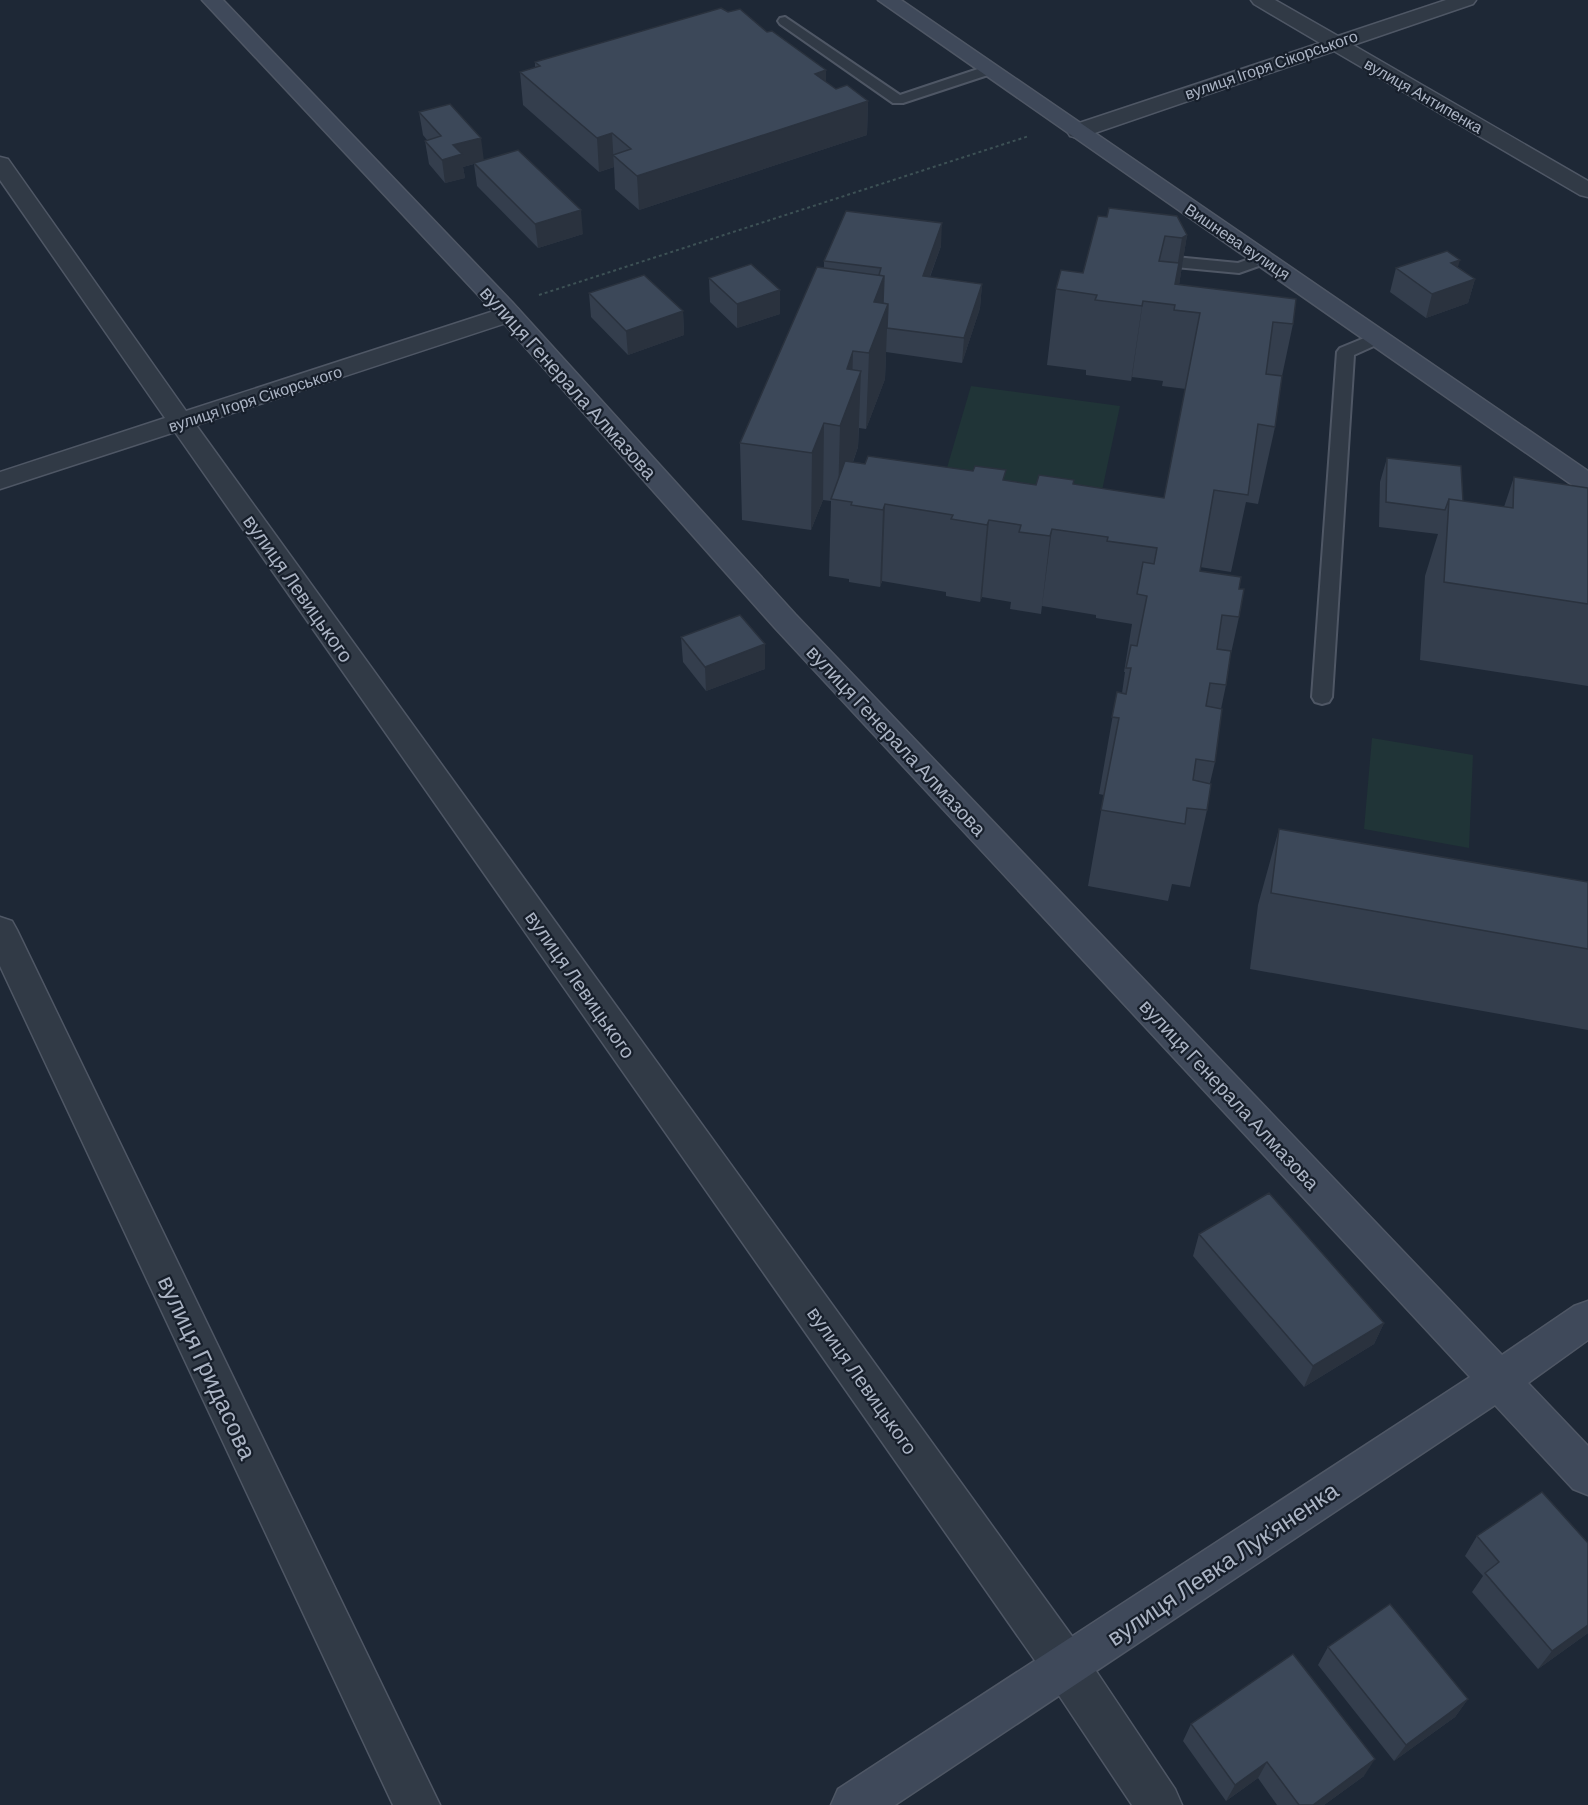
<svg xmlns="http://www.w3.org/2000/svg" width="1588" height="1805" font-family="Barlow,sans-serif">
<style>
.green{fill:#203437}
.lines{fill:none;stroke-linecap:round;stroke-linejoin:round}
.lane-casing{stroke:#4f5765;stroke-width:4}
.street-casing{stroke:#4f5765;stroke-width:3}
.secondary-casing{stroke:#4f5765;stroke-width:3}
.path{stroke:#3d5155;stroke-width:2;stroke-dasharray:3 3;stroke-linecap:butt}
.lane{fill:#313a46;fill-rule:evenodd}
.street{fill:#313a46;fill-rule:evenodd}
.secondary{fill:#3f495a;fill-rule:evenodd}
.wall{fill:#343e4d}
.shaded-wall{fill:#2a323e}
.building{fill:#3c4859;stroke:#2a323e;stroke-width:1.5}
.labels{text-anchor:middle;dominant-baseline:central;stroke-width:4.5;stroke-linejoin:round;paint-order:stroke}
.far-street-label{font-size:16px;fill:#abb4c4;stroke:#171f2b}
.street-label{font-size:20px;fill:#abb4c4;stroke:#171f2b}
.near-street-label{font-size:24px;fill:#abb4c4;stroke:#171f2b}
</style>
<rect width="100%" height="100%" fill="#1e2836"/>
<path class="green" d="M971,386L1120,406L1100,500L944,478Z
M1372,738L1473,755L1469,848L1364,829Z"/>
<g class="lines">
<defs>
<path id="lane" d="M785,17L900,95L984,67L989,66L996,70L994,73L903,103H893L780,24L778,21L780,18Z
M1264,254L1272,259L1270,262L1239,273L1154,265L1146,260L1154,255L1238,263Z
M1379,332L1385,333L1387,337L1385,341L1354,355L1332,697L1329,702L1322,704L1315,702L1312,697L1337,352L1340,348Z"/>
<path id="street" d="M1251,0H1275L1338,36L1446,0H1476L1473,4L1353,45L1588,181V197L1580,195L1334,51L1086,136L1078,138L1070,136L1067,131L1070,126L1320,43L1254,4Z
M0,157L8,159L186,411L500,309L509,307L518,309L521,314L518,319L196,425L1082,1650L1175,1789L1182,1805H1132L1050,1682L175,432L0,489V472L165,418L0,180Z
M0,917L12,921L17,930L440,1805H393L0,966Z"/>
<path id="secondary" d="M202,0H223L512,302L795,614L1502,1355L1574,1306L1588,1301V1340L1528,1383L1588,1446V1495L1573,1489L1495,1405L895,1805H831L838,1789L1470,1377L775,628L494,312Z
M878,0H901L1588,471V491L1578,489Z"/>
</defs>
<use href="#lane" class="lane-casing"/>
<use href="#street" class="street-casing"/>
<use href="#secondary" class="secondary-casing"/>
<path class="path" d="M539,295L1029,136"/>
<use href="#lane" class="lane"/>
<use href="#street" class="street"/>
<use href="#secondary" class="secondary"/>
</g>
<path class="wall" d="M535,62L826,82L836,89L868,101L867,135L639,210L615,189L614,167L599,172L523,105L520,72L535,68Z
M419,112L484,160L583,234L538,248L477,186L474,164L463,167L465,178L445,183L429,164L425,141L427,140L423,135Z
M1098,216L1187,235L1179,285L1293,324L1282,376L1275,427L1258,504L1246,502L1231,572L1200,567V571L1239,589V617L1230,658L1226,685L1221,709L1215,762L1210,783L1207,810L1190,887L1172,884L1168,901L1088,886L1104,795L1099,794L1117,692L1122,693L1125,672H1124L1132,624L1096,618V615L1042,606L1041,614L1010,609L1011,602L982,597L980,602L946,596V592L882,581L880,587L849,582V579L829,576L831,501L823,500L811,530L742,520L740,443L824,268V261L941,246L930,277L982,284L980,308L962,363L886,352L885,379L866,429L859,428L858,447L853,462L1005,480L1036,485L1073,484L1164,498L1186,389L1162,386L1163,381L1132,377L1131,381L1086,375V370L1047,365L1056,289L1083,273Z
M1458,267L1475,279L1468,303L1426,318L1390,292L1396,268Z
M709,278L780,314L737,328L710,302Z
M589,293L683,311L684,335L628,355L591,317Z
M1387,458L1463,501L1504,507L1514,477L1588,604V686L1420,660L1425,576L1438,534L1379,527L1380,482Z
M681,637L765,669L706,691L683,662Z
M1279,829L1588,882V1030L1250,969L1258,905Z
M1199,1234L1384,1323L1374,1344L1304,1387L1193,1256Z
M1477,1536L1588,1543V1633L1538,1669L1472,1592L1483,1576L1465,1556Z
M1328,1647L1468,1699L1455,1717L1394,1761L1318,1665Z
M1191,1724L1364,1776L1324,1805H1277L1258,1778L1226,1801L1183,1741Z"/>
<path class="shaded-wall" d="M826,70V104L815,74Z
M868,101L867,135L639,210L637,176Z
M612,133L614,167L599,172L597,138Z
M481,138L484,161L463,167L465,178L445,183L442,160L453,145Z
M581,210L583,234L538,248L535,224Z
M942,223L941,246L921,300L923,276Z
M1187,235L1175,310L1174,311L1175,305L1171,304L1182,238Z
M1460,260L1453,284L1451,263Z
M884,276L888,304L885,379L866,429L869,353L874,302Z
M1475,279L1468,303L1426,318L1432,294Z
M982,284L980,308L962,363L964,338Z
M780,290V314L737,328V304Z
M1143,301L1132,377L1131,381L1142,306Z
M683,311L684,335L628,355L626,331Z
M853,351L852,392L861,371L858,447L839,500H838L840,426L847,369Z
M824,423L823,500L811,530L812,453Z
M885,504L882,581L880,587L883,510Z
M989,520L982,597L980,602L987,525Z
M1052,529L1042,606L1041,614L1050,536Z
M765,644V669L706,691L705,667Z
M1384,1323L1374,1344L1304,1387L1313,1366Z
M1588,1625V1633L1538,1669L1552,1651Z
M1468,1699L1455,1717L1394,1761L1406,1745Z
M1375,1759L1364,1776L1324,1805H1313Z
M1267,1762L1258,1778L1226,1801L1235,1785Z"/>
<path class="building" d="M721,8L728,12L740,9L767,32L772,31L826,70L815,74L836,89L847,85L868,101L637,176L613,155L631,149L612,133L597,138L520,72L540,66L535,62Z
M450,104L481,138L453,145L462,154L442,160L425,141L441,136L419,112Z
M518,150L581,210L535,224L474,163Z
M1109,208L1177,216L1187,235L1182,238L1165,236L1159,261L1179,263L1175,284L1296,299L1293,324L1273,322L1266,374L1282,376L1275,427L1258,424L1248,495L1214,490L1200,571L1241,577L1239,589H1244L1239,617L1222,615L1217,649L1231,651L1226,685L1210,683L1206,706L1222,709L1215,762L1196,759L1193,780L1211,784L1207,810L1187,808L1185,824L1101,810L1119,718L1112,717L1117,692L1126,694L1131,668H1126L1131,645L1137,646L1147,596L1137,594L1143,562L1154,564L1157,548L1107,541L1108,537L1052,529L1050,536L1019,532L1021,525L989,520L987,525L951,519L953,515L885,504L883,510L851,505L852,502L831,499L845,461L865,464L868,456L973,471L975,466L1006,470L1003,480L1036,485L1039,475L1074,480L1073,484L1164,498L1200,313L1174,310L1175,305L1143,301L1142,306L1095,300L1097,295L1056,289L1061,270L1083,273L1098,216L1107,217Z
M846,211L942,223L923,276L982,284L964,338L887,328L888,304L883,303L884,276L879,275L881,268L824,261Z
M1447,251L1460,260L1451,263L1475,279L1432,294L1396,268Z
M751,264L780,290L737,304L709,278Z
M817,267L884,276L874,302L888,304L869,353L853,351L847,369L861,371L840,426L824,423L812,453L740,443Z
M644,275L683,311L626,331L589,293Z
M1387,458L1461,466L1463,501L1449,499L1445,510L1386,502Z
M1514,477L1588,488V604L1444,582L1449,499L1513,508Z
M740,615L765,644L705,667L681,637Z
M1279,829L1588,882V949L1271,893Z
M1269,1193L1384,1323L1313,1366L1199,1234Z
M1542,1492L1588,1543V1625L1552,1651L1485,1573L1499,1562L1477,1536Z
M1390,1604L1468,1699L1406,1745L1328,1647Z
M1293,1654L1375,1759L1313,1805H1299L1267,1762L1235,1785L1191,1724Z"/>
<g class="labels">
<g class="far-street-label">
<text transform="translate(1271 64) rotate(-19)">вулиця Ігоря Сікорського</text>
<text transform="translate(1424 95) rotate(30)">вулиця Антипенка</text>
<text transform="translate(1238 241) rotate(34)">Вишнева вулиця</text>
<text transform="translate(255 398) rotate(-18)">вулиця Ігоря Сікорського</text>
</g>
<g class="street-label">
<text transform="translate(569 382) rotate(48)">вулиця Генерала Алмазова</text>
<text transform="translate(299 588) rotate(55)">вулиця Левицького</text>
<text transform="translate(897 740) rotate(47)">вулиця Генерала Алмазова</text>
<text transform="translate(581 984) rotate(55)">вулиця Левицького</text>
<text transform="translate(1230 1094) rotate(47)">вулиця Генерала Алмазова</text>
<text transform="translate(863 1380) rotate(55)">вулиця Левицького</text>
</g>
<g class="near-street-label">
<text transform="translate(208 1367) rotate(65)">вулиця Гридасова</text>
<text transform="translate(1222 1563) rotate(-34)">вулиця Левка Лук'яненка</text>
</g>
</g>
</svg>
